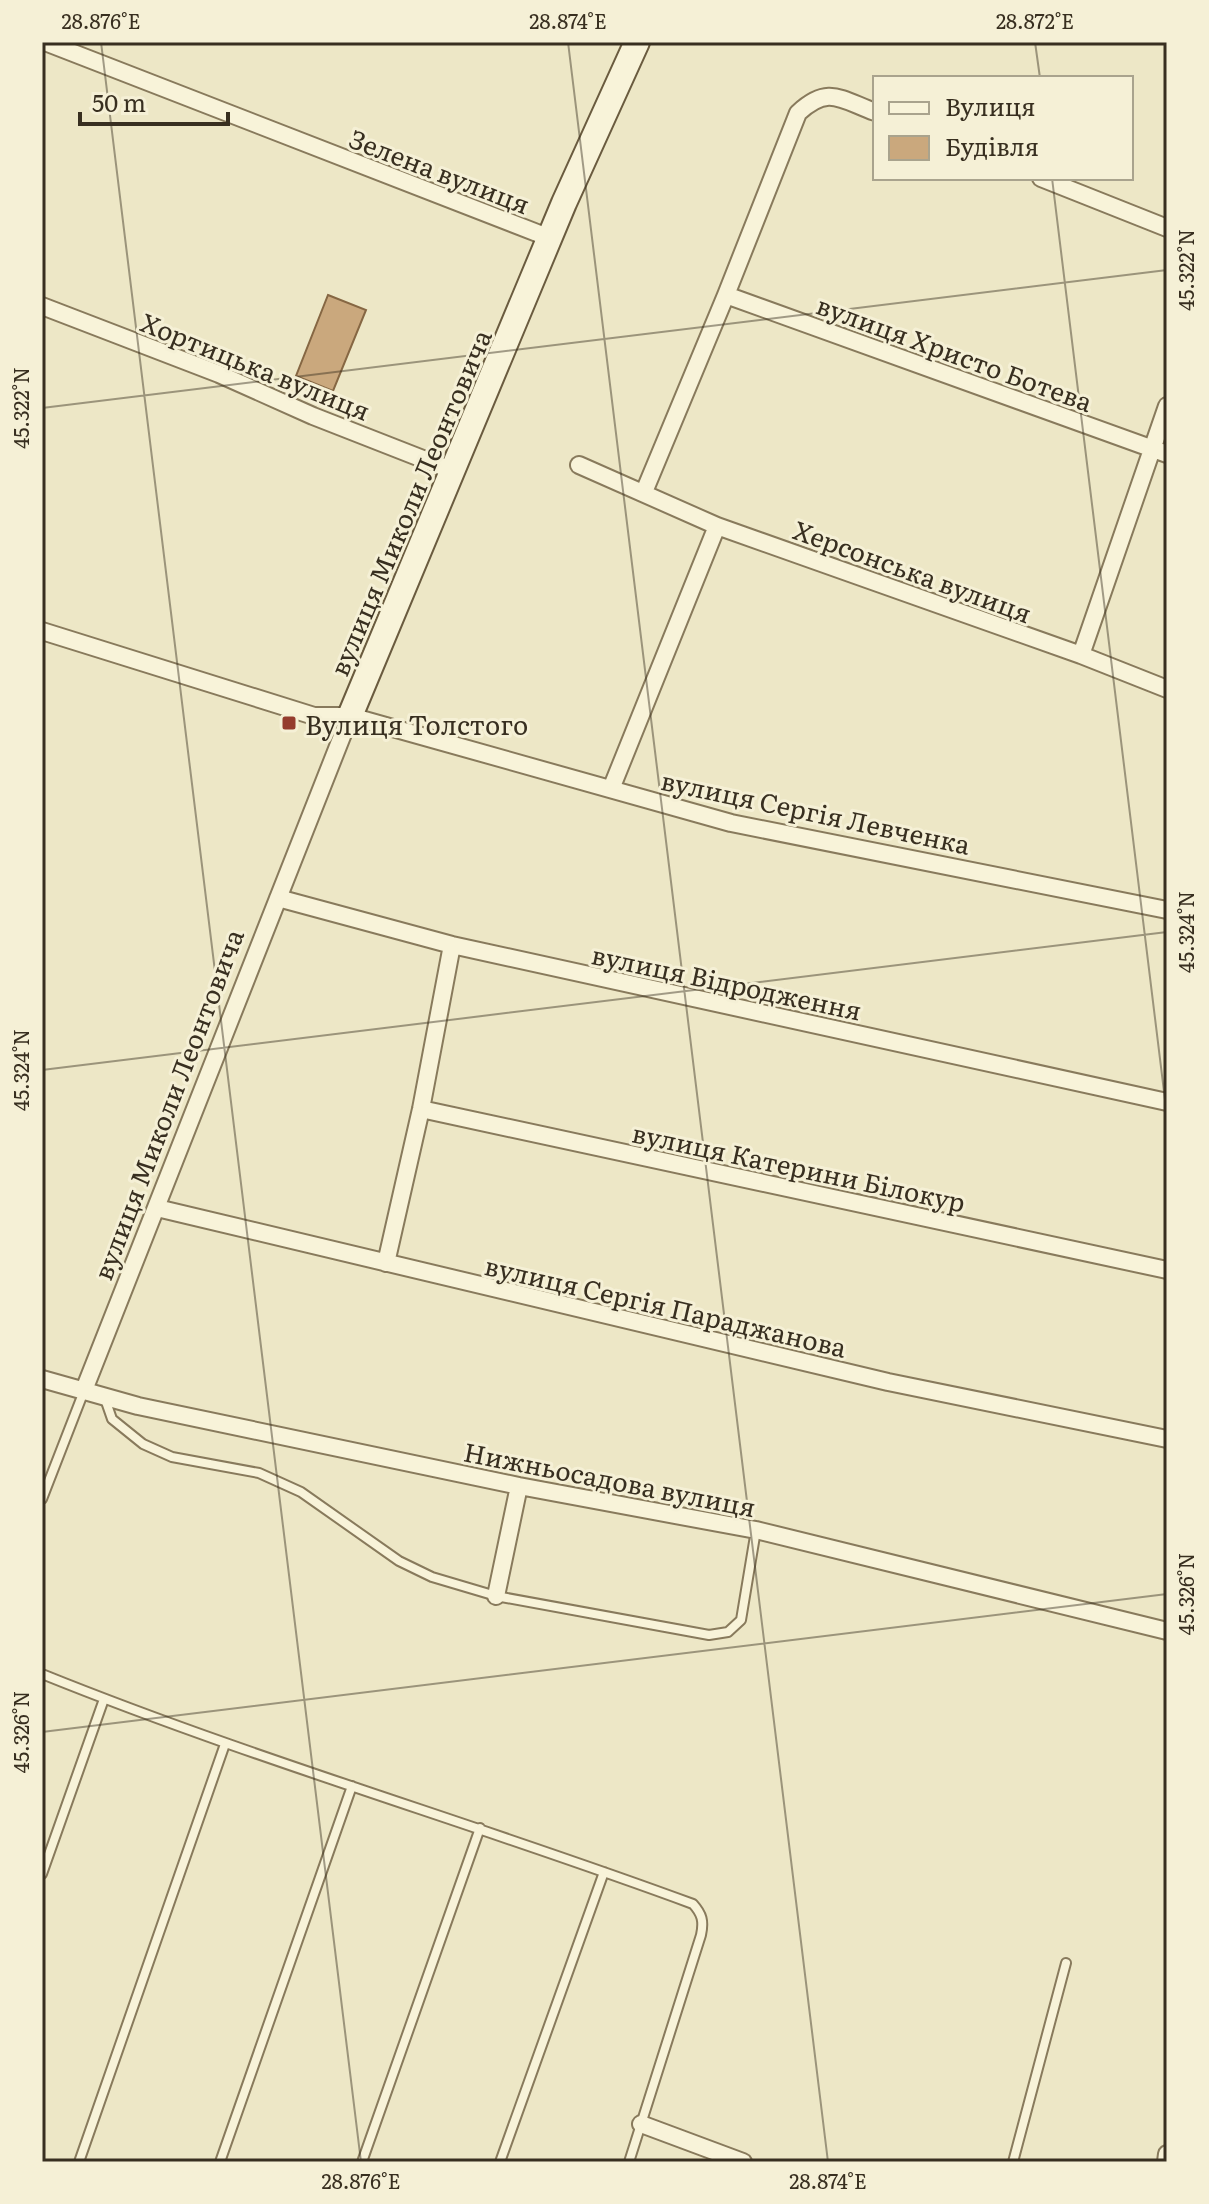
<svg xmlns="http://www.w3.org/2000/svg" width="1209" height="2204" font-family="Literata,serif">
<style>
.building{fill:#caa87d;stroke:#866743;stroke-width:2}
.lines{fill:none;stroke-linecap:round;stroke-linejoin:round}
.lane-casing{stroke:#887a5c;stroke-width:12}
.street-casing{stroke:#887a5c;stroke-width:20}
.secondary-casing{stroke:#6a5b3f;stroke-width:28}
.lane{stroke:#f8f3d9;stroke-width:8}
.street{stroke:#f8f3d9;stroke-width:16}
.secondary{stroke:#f8f3d9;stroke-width:24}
.ticks{fill:none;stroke:#382f20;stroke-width:2;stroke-opacity:0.45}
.poi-dot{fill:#953c2e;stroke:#f5f0d6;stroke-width:3}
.labels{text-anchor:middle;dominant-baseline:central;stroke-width:6;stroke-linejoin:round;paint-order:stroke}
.street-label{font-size:26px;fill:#382f20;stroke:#f5f0d6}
.poi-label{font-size:26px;fill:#382f20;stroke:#f5f0d6;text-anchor:start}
.neatline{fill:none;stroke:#382f20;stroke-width:3}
.ticks-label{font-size:20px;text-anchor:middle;fill:#382f20}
</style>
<rect width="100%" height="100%" fill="#ede7c6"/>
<path class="building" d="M328,295L366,310L333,391L296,376Z"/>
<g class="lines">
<defs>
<path id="lane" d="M104,1396L112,1419L143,1444L172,1457L259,1473L301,1492L399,1561L432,1577L496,1596L709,1635L728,1632L741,1620L756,1530
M42,1499L84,1391
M42,1674C255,1760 477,1824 693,1904C702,1914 704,1921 701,1935L629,2162
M42,1874L104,1699
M79,2162L225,1744
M220,2162L352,1786
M362,2162L480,1828
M500,2162L604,1872
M1013,2162L1066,1963"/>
<path id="street" d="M45,42L550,238
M1041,178L1167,228
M726,295L1167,454
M42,306L219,374L313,416L451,470
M579,465L717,526L1081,655L1167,689
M644,492L726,295L798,113C828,85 840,99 875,112
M42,631L314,716H350L731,823L1167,910
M1081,655L1167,406
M611,789L717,526
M278,898L452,945L1167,1102
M421,1109L1167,1270
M157,1208L888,1382L1167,1439
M386,1263L421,1109L452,945
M42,1379L138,1406L519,1486L756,1530L1167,1631
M84,1390L350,716
M496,1596L519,1486
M641,2124L743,2162
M1166,2162L1167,2154"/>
<path id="secondary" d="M350,716L564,203L637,42"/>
</defs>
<use href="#lane" class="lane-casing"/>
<use href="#street" class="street-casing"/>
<use href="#secondary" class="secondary-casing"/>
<use href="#lane" class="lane"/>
<use href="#street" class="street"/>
<use href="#secondary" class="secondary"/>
</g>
<path class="ticks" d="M101,42L361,2162M568,42L828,2162M1035,42L1040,78M1052,178L1167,1116M42,408L1167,270M42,1070L1167,932M42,1732L1167,1594"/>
<rect class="poi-dot" x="281" y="715" width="16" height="16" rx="4"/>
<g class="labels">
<g class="street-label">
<text transform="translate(440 170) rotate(21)">Зелена вулиця</text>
<text transform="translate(955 352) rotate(20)">вулиця Христо Ботева</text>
<text transform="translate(256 365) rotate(22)">Хортицька вулиця</text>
<text transform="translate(409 502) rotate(-67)">вулиця Миколи Леонтовича</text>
<text transform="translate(913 570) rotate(20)">Херсонська вулиця</text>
<text transform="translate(816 811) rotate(12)">вулиця Сергія Левченка</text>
<text transform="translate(727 981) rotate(12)">вулиця Відродження</text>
<text transform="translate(167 1104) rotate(-69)">вулиця Миколи Леонтовича</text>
<text transform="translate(799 1166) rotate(12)">вулиця Катерини Білокур</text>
<text transform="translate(666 1305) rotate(13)">вулиця Сергія Параджанова</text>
<text transform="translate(610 1478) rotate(11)">Нижньосадова вулиця</text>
</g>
<g class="poi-label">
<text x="305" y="723">Вулиця Толстого</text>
</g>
</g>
<rect width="1209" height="2204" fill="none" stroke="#f5f0d6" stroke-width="88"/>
<rect x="873" y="76" width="260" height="104" fill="#f5f0d6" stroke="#a9a38d" stroke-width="2"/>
<rect x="889" y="102" width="40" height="12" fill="#f8f3d9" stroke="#a9a38d" stroke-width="2"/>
<text x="945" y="116" font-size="24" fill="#382f20">Вулиця</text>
<rect x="889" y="136" width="40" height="24" fill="#caa87d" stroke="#a9a38d" stroke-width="2"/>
<text x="945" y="156" font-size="24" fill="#382f20">Будівля</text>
<path d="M80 112v12h148v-12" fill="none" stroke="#382f20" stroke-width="4"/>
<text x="92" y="112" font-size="24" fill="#382f20" stroke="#f5f0d6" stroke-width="6" paint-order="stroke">50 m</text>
<rect x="44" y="44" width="1121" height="2116" class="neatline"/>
<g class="ticks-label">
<text x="101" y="29">28.876°E</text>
<text x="568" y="29">28.874°E</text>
<text x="1035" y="29">28.872°E</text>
<text transform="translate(1187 270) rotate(-90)" y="7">45.322°N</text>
<text transform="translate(22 408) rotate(-90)" y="7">45.322°N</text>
<text transform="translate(1187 932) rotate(-90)" y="7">45.324°N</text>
<text transform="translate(22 1070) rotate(-90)" y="7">45.324°N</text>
<text transform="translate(1187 1594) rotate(-90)" y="7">45.326°N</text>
<text transform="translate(22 1732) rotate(-90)" y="7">45.326°N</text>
<text x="361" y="2189">28.876°E</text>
<text x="828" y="2189">28.874°E</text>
</g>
</svg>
